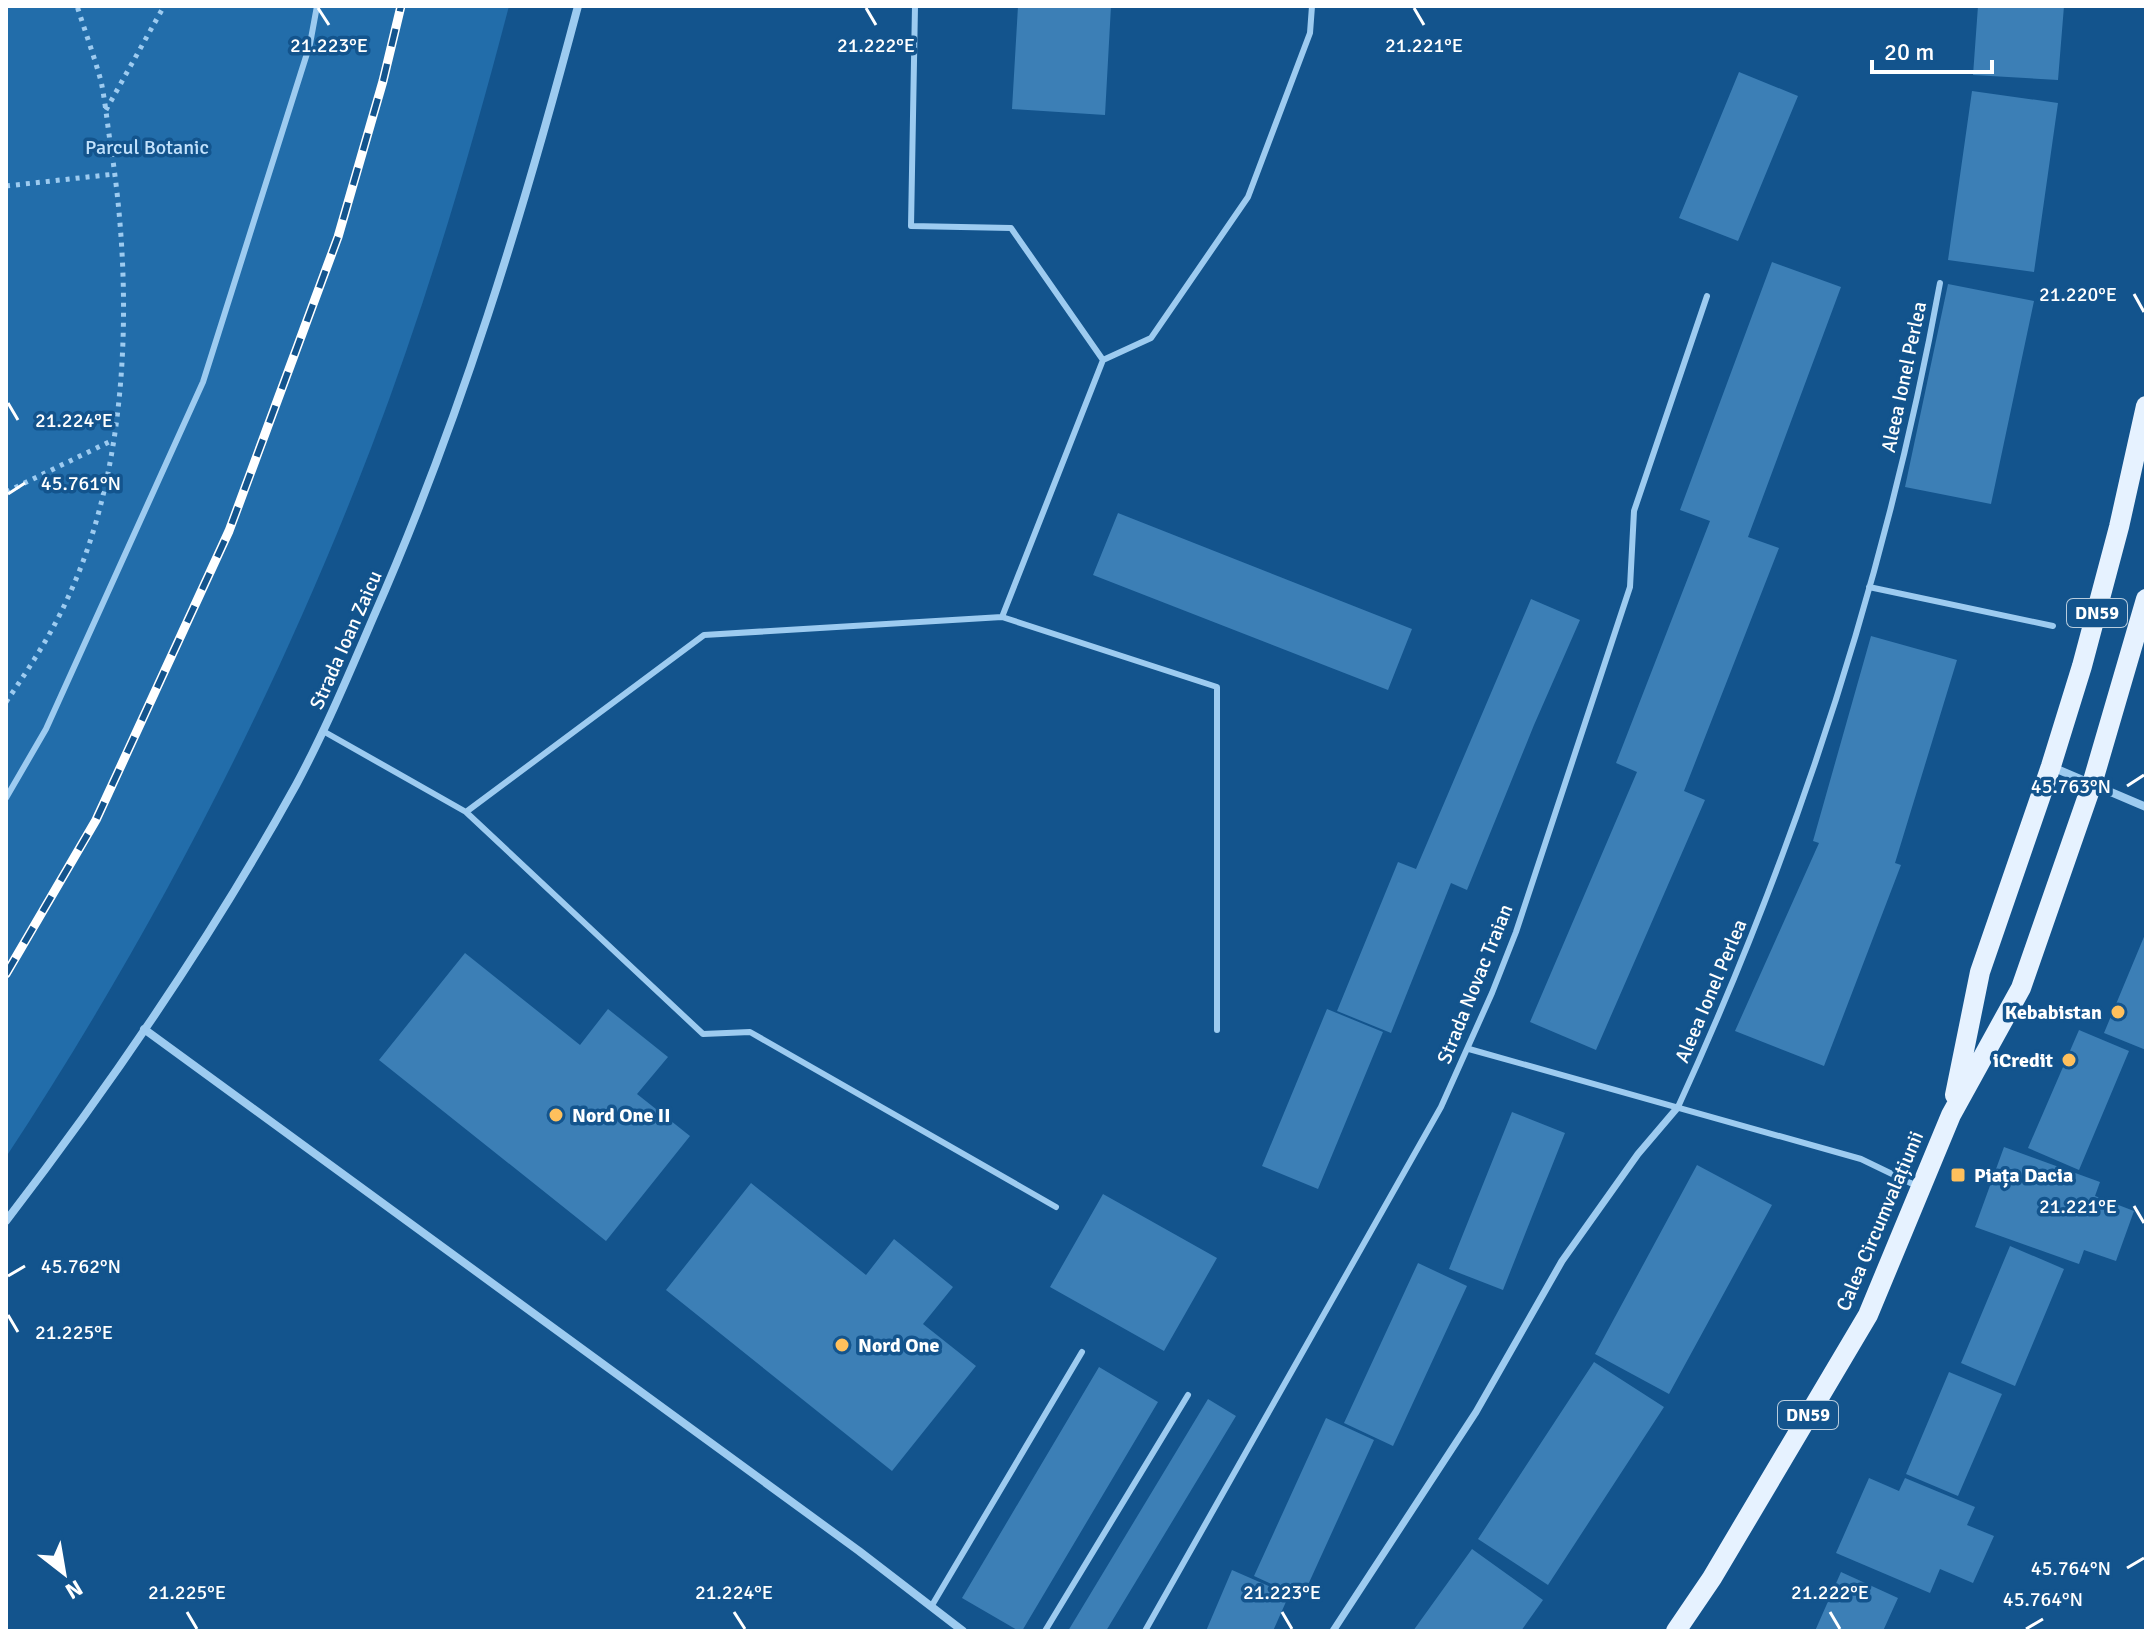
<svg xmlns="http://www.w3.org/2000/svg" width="2152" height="1637" font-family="Signika,sans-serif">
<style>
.green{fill:#226daa}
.building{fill:#3c7fb6}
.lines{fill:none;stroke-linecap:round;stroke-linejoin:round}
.path{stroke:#9dcbf0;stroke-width:5;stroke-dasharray:4 6;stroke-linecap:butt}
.service{stroke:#9dcbf0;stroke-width:6}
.pedestrian{stroke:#9dcbf0;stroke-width:7}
.minor{stroke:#9dcbf0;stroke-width:8}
.primary{stroke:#e6f2ff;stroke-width:20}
.rail-casing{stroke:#fff;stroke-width:9}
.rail{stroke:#13548d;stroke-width:6;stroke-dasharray:18;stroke-linecap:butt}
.ticks{fill:none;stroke:#fff;stroke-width:3}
.poi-dot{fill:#ffc05c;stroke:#13548d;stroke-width:3}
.labels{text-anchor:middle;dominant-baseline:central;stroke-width:7;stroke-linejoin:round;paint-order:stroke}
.shield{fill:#13548d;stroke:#b8ccdd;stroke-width:2}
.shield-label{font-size:18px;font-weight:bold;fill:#fff}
.park-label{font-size:20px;fill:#c3e2fc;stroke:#13548d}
.street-label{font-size:20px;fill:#fff;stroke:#13548d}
.poi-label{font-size:20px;font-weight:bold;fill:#fff;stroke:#13548d;text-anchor:start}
.ticks-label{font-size:20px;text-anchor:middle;fill:#fff;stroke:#13548d;stroke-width:7;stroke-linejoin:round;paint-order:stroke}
</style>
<rect width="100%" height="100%" fill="#13548d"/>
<path class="green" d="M6,6H509C470,155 426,304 371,448C276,696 152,935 6,1157Z"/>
<path class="building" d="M1018,6H1111L1105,115L1012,109Z
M1978,6H2064L2058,80L1973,75Z
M1739,72L1798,96L1738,241L1679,218Z
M1972,91L2058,103L2034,272L1948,260Z
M1772,262L1841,287L1748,537L1779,548L1684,791L1705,800L1596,1050L1530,1022L1637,772L1616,763L1710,521L1680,510Z
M1948,284L2034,301L1991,504L1905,487Z
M1118,513L1412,629L1388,690L1093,575Z
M1531,599L1580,620L1534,725L1467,890L1451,883L1391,1033L1337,1011L1398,862L1416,869Z
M1871,636L1957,660L1895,863L1901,865L1824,1066L1735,1031L1819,843L1813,841Z
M2146,932V1050L2104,1033Z
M465,953L580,1045L608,1009L668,1057L637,1094L690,1136L606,1241L379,1060Z
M1327,1009L1383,1032L1318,1189L1262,1166Z
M2079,1030L2129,1051L2079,1170L2028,1148Z
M1512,1112L1565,1133L1503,1290L1449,1269Z
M2004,1147L2100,1182L2095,1196L2134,1211L2116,1261L2084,1250L2079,1264L1975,1227Z
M1697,1165L1772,1205L1669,1394L1595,1354Z
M751,1183L866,1275L894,1239L953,1287L923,1324L976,1366L892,1471L666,1290Z
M1103,1194L1217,1258L1164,1351L1050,1287Z
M2010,1246L2064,1269L2015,1386L1961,1363Z
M1418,1263L1467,1286L1393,1446L1344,1423Z
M1594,1362L1664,1407L1548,1585L1478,1539Z
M1099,1367L1158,1402L1022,1631H1019L962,1598Z
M1949,1372L2002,1394L1958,1496L1906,1474Z
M1208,1399L1236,1416L1106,1631H1068Z
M1326,1418L1374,1440L1302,1598L1254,1576Z
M1869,1478L1899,1491L1905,1478L1975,1507L1967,1525L1994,1536L1973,1583L1940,1569L1930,1593L1836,1553Z
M1472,1549L1543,1600L1521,1631H1413Z
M1232,1570L1289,1595L1273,1631H1206Z
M1841,1572L1898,1598L1883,1631H1815Z"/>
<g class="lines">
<path class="path" d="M106,110L164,6
M6,186L115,174
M6,492L113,440
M6,702C30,667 53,632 70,593C131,459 133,284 110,141C107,121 105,100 101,81C94,56 85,31 77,6"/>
<path class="service" d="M915,6L911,226L1011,228L1103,360
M1869,587L2053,626
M1002,617L1103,360L1151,338L1248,197L1310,33L1312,6
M323,731L466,812L704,635L1002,617L1217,687V1030
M6,798L46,729L203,382L310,44L317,6
M466,812L703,1034L750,1032L1056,1207
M1469,1049L1861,1159L1919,1187
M1678,1107C1798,845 1888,568 1940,283
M931,1607L1082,1352
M1045,1631L1188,1395
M1145,1631L1441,1107L1492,993L1516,932L1630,587L1634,511L1707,296"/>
<path class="pedestrian" d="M1333,1631L1476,1412L1562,1261L1638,1154L1678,1107"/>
<path class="minor" d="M2052,767L2146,807
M144,1029L859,1551L963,1631
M6,1221C112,1083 212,937 296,785C325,731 349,674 373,618C460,421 523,214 578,6"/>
<path class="primary" d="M1955,1095L1980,972L2051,766L2082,666L2119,527L2146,406
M1676,1631L1712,1578L1868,1315L1951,1115L2021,988L2092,784L2146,599"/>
<defs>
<path id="rail" d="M6,974L96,820L229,531L338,237L383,81L401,6"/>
</defs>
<use href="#rail" class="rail-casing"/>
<use href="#rail" class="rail"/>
</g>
<path class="ticks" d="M318,8L329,25M866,8L876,25M1414,8L1424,25M2134,294L2144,312M8,403L18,420M8,494L25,483M2127,786L2144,775M2134,1206L2144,1223M8,1276L25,1266M8,1315L18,1332M2127,1568L2144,1558M187,1612L197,1629M734,1612L745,1629M1282,1612L1292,1629M1830,1612L1840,1629M2026,1629L2043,1619"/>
<g class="poi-dot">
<circle cx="2118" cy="1012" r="8"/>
<circle cx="2069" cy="1060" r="8"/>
<circle cx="556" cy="1115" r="8"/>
<rect x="1950" y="1167" width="16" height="16" rx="4"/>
<circle cx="842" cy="1345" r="8"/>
</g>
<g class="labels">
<g class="shield">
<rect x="2067" y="599" width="60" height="28" rx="6"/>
<rect x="1778" y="1401" width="60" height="28" rx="6"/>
</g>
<g class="shield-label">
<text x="2097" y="613">DN59</text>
<text x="1808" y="1415">DN59</text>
</g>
<g class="park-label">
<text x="147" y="147">Parcul Botanic</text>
</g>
<g class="street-label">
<text transform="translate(1904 377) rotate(-78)">Aleea Ionel Perlea</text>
<text transform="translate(346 640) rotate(-66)">Strada Ioan Zaicu</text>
<text transform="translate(1475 984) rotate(-68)">Strada Novac Traian</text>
<text transform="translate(1711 991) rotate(-67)">Aleea Ionel Perlea</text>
<text transform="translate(1880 1221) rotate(-67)">Calea Circumvalațiunii</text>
</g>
<g class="poi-label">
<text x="2102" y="1012" text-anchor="end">Kebabistan</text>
<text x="2053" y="1060" text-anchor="end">iCredit</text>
<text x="572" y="1115">Nord One II</text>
<text x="1974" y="1175">Piața Dacia</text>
<text x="858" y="1345">Nord One</text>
</g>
</g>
<g class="ticks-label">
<text x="329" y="52">21.223°E</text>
<text x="876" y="52">21.222°E</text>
<text x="1424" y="52">21.221°E</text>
<text x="2078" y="301">21.220°E</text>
<text x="74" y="427">21.224°E</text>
<text x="81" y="490">45.761°N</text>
<text x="2071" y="793">45.763°N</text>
<text x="2078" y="1213">21.221°E</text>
<text x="81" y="1273">45.762°N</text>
<text x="74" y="1339">21.225°E</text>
<text x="2071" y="1575">45.764°N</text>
<text x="187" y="1599">21.225°E</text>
<text x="734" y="1599">21.224°E</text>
<text x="1282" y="1599">21.223°E</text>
<text x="1830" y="1599">21.222°E</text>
<text x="2043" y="1606">45.764°N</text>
</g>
<rect width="2152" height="1637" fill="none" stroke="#ffffff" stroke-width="16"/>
<g transform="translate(64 1573) rotate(149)" stroke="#13548d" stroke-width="6" paint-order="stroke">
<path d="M0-6L14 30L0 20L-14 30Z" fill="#ffffff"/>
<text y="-12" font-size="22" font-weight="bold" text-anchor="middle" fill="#ffffff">N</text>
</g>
<path d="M1872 60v12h120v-12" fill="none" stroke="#ffffff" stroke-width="4"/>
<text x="1884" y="60" font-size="24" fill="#ffffff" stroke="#13548d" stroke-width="6" paint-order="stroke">20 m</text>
</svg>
